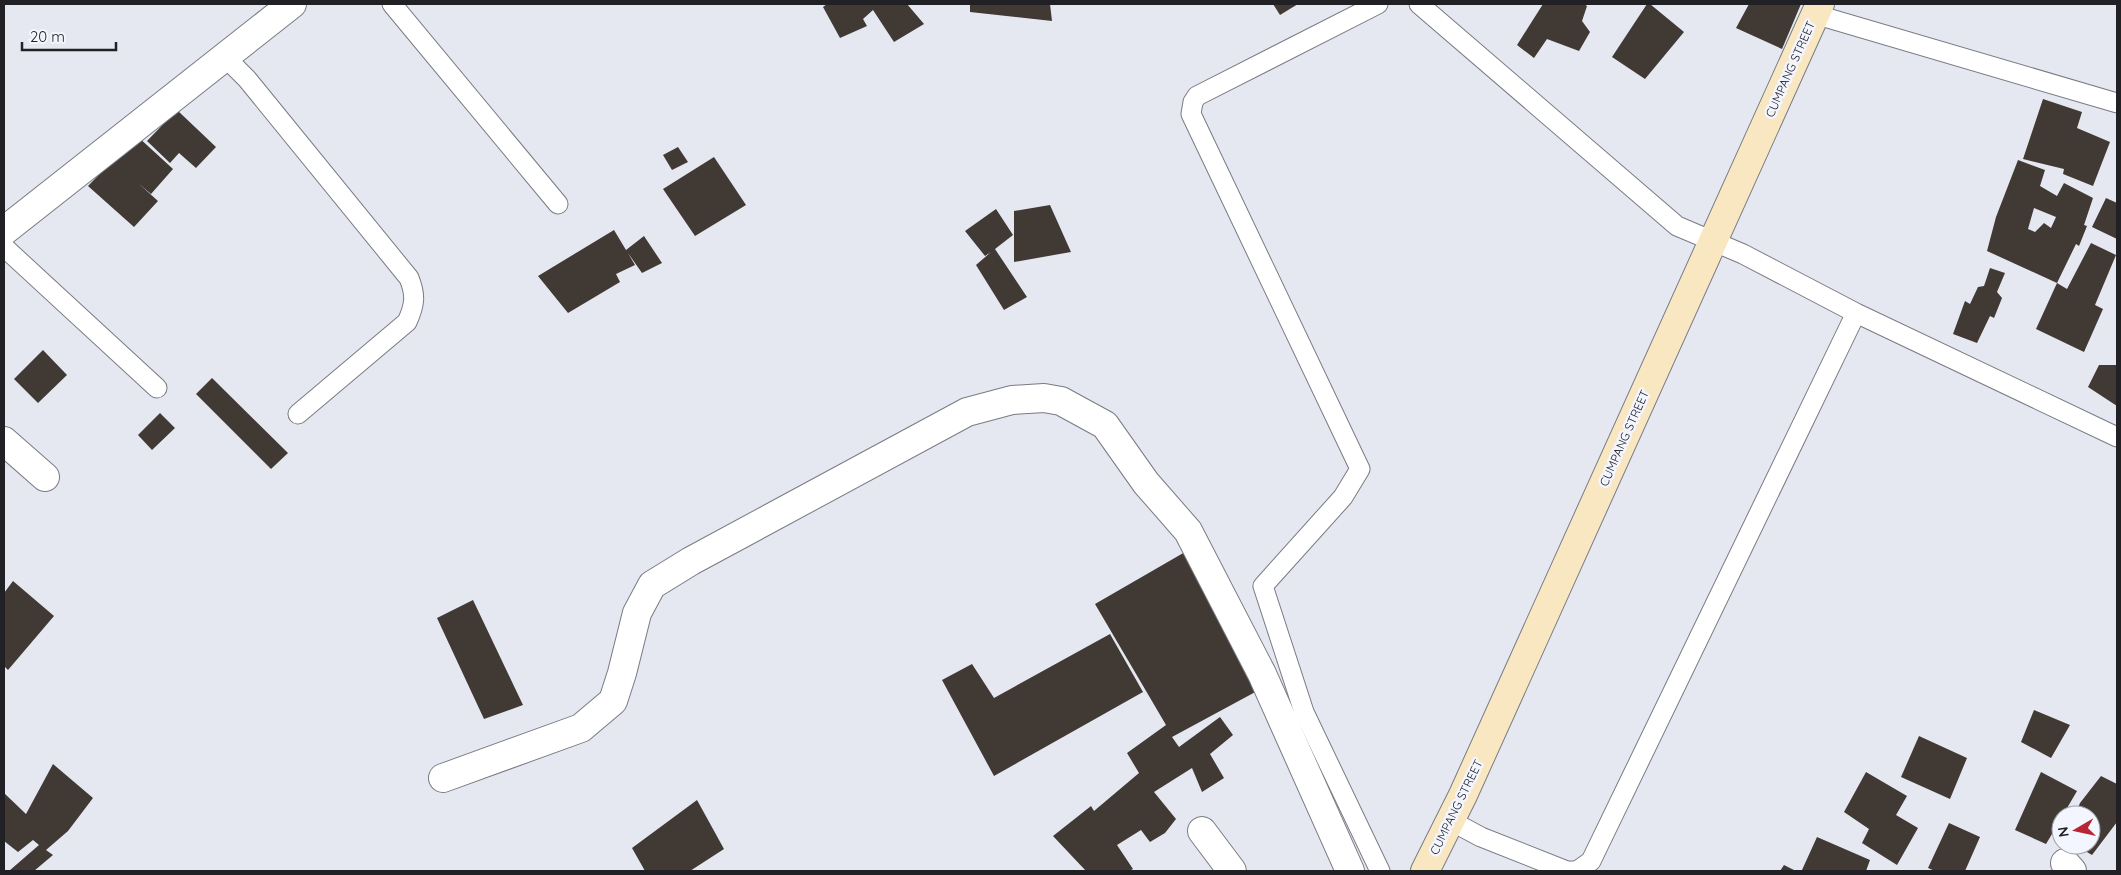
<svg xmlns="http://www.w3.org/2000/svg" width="2121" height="875" font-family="Quicksand,sans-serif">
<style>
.building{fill:#403934;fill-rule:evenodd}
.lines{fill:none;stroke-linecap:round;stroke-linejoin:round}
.lane-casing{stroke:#797b83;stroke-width:21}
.street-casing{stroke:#797b83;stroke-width:30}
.secondary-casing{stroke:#797b83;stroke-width:30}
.lane{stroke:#fff;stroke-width:19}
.street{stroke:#fff;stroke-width:28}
.secondary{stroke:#f9e7c2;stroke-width:28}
.labels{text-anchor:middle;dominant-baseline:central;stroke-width:5;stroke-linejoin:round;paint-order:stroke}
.street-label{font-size:12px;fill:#212125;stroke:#f3f5ff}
</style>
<rect width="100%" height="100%" fill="#e6e8f1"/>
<path class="building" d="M827,4H907L924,24L894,42L873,10L863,19L867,26L840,38L823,7Z
M970,4H1050L1052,21L970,12Z
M1273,4H1298L1280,15Z
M1543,4H1584L1587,6L1582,21L1590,32L1579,51L1547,39L1534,58L1517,45Z
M1647,4H1650L1684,32L1645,79L1612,57Z
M1749,4H1801L1782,49L1736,28Z
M2043,99L2082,112L2077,128L2110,142L2093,186L2063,174L2064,169L2023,159Z
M177,110L216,147L196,168L179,153L170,163L147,141Z
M137,136L173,169L151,194L138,183L158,201L134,227L88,186Z
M678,147L688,162L672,170L663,155Z
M714,157L746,205L695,236L663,189Z
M2018,160L2045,170L2040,186L2057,196L2064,183L2093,198L2084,225L2087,226L2079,246L2076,244L2057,283L1987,251L1996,217ZM2034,208L2056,217L2051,228L2044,223L2035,232L2028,229Z
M2106,198L2117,203V239L2092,227Z
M1050,205L1071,252L1014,262V211Z
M996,209L1013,235L995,249L1027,297L1004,310L976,265L991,252L985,256L965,231Z
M614,230L626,250L644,236L662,263L642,273L628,253L635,265L616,274L620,282L568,313L538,276Z
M2091,243L2116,255L2095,305L2103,309L2084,352L2036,329L2057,283L2067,289Z
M1990,268L2005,273L1997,292L2002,298L1994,318L1990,316L1977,343L1953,334L1965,301L1970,304L1978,287L1984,286Z
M43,350L67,375L38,403L14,379Z
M2099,365H2117V406L2088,387Z
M212,378L288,453L271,469L196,394Z
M160,413L175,428L152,450L138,435Z
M1185,552L1259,690L1172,737L1179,747L1220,717L1233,735L1210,754L1224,778L1202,792L1192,768L1154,792L1176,819L1165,833L1150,842L1141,830L1117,845L1133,869L1129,871H1086L1053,836L1091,806L1094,811L1139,773L1127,753L1166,725L1095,604Z
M13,581L54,616L8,670L4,666V593Z
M473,600L523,705L484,719L437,618Z
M1110,634L1143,692L994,776L942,680L972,664L994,698Z
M2034,710L2070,725L2051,758L2021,742Z
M1919,736L1967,758L1950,799L1901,777Z
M53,764L93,798L68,831L46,850L53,855L34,871H9L39,845L33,840L18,852L4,841V793L26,814Z
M1866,772L1907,796L1896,815L1918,828L1897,865L1862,843L1869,829L1844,812Z
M2041,772L2077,791L2063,815H2061V819L2046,844L2015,830Z
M2101,776L2117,784V822L2092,855L2075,845H2091V815H2075L2080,803Z
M697,800L724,849L690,871H645L632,848Z
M1949,823L1980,837L1965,871H1935L1928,868Z
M1817,837L1870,860L1866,871L1802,870Z
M1784,865L1796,871H1780Z"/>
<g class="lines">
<defs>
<path id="lane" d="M392,4L558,204
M1378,4L1197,96L1193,102L1191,114L1360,469L1343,497L1263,586L1304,712L1380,871
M1419,4L1677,226L1743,254L1856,313L2117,437
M1814,14L2117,103
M225,57L247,79L409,278C416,295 415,305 407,322L298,414
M4,247L157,388
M1451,821L1481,837L1567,871H1577L1591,861L1856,313"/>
<path id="street" d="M4,231L292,4
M4,441L45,477
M443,778L581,728L613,701L622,673L637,613L652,585L691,561L967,412L1012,400L1044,398L1061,401L1105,425L1146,483L1188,531L1262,674L1350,871
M1202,831L1232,871
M2065,863L2072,871"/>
<path id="secondary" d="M1425,871L1463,795L1820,4"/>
</defs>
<use href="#lane" class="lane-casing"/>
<use href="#street" class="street-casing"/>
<use href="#secondary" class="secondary-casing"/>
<use href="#lane" class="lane"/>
<use href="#street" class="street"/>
<use href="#secondary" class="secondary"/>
</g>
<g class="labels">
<g class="street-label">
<text transform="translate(1790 69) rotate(-66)">CUMPANG STREET</text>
<text transform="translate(1624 438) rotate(-66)">CUMPANG STREET</text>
<text transform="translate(1456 807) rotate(-64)">CUMPANG STREET</text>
</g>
</g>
<rect width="2121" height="875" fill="none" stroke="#212125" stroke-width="10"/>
<g transform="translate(2076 830) rotate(261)"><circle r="24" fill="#f3f5ff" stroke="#9fa0a8"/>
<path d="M0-4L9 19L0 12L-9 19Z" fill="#b72635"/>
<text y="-8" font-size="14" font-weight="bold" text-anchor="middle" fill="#212125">N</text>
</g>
<path d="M22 42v8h94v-8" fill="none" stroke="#212125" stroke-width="2.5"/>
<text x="30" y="42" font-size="15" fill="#212125" stroke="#f3f5ff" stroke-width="4" paint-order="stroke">20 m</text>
</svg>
